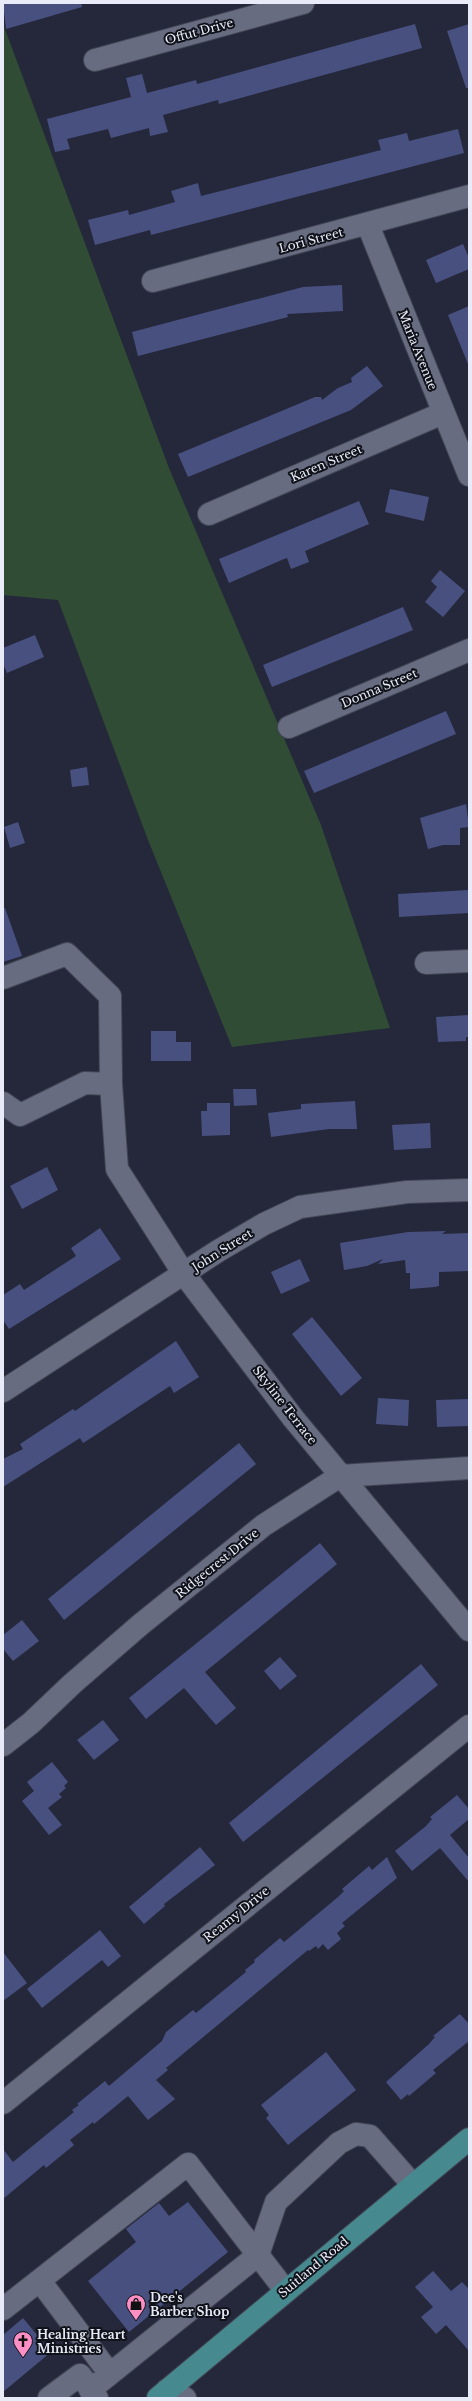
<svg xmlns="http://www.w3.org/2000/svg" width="472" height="2401" font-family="'Libre Baskerville',serif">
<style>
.green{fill:#304c35}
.building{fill:#485080}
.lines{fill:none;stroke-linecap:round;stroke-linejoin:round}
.minor-casing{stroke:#434655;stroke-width:24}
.major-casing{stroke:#434655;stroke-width:24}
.minor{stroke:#686c81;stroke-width:22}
.major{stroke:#468a8f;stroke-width:22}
.labels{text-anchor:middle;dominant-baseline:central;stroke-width:4;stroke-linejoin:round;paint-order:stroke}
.street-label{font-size:12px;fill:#e9ecf8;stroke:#10121a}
.poi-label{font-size:12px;font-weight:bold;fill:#e9ecf8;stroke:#10121a;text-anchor:start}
</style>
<rect width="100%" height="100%" fill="#25283a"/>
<path class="green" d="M3,24L169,468L321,825L390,1028L232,1047L148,840L58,600L3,595Z"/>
<path class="building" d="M3,3H81L82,7L6,29Z
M415,24L422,48L219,104L218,100L163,115L168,132L150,136L149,128L111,138L108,129L67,139L70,149L55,152L47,119L131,97L126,78L142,74L147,93L196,80L197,84Z
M469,24V88H466L447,31Z
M458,129L464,153L151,235L150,230L95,245L88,220L128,210L129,215L175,202L171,191L198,183L201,196L381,150L378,140L407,133L409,141Z
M463,244L469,258V269L436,283L426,260Z
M342,285L343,311L287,314L288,317L138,356L132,332L303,287Z
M469,306V364H468L448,315Z
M367,366L383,386L351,410L188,477L178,454L315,397H321L322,400L338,388L352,382L351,378Z
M390,489L429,497L424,521L385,512Z
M359,501L369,524L305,551L309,562L291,569L287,558L284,559L229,583L219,559Z
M440,570L465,591L443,617L425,602L437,587L431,581Z
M403,607L413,630L272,687L263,665Z
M35,635L44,657L7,673L3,664V648Z
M446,711L456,734L314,793L304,771Z
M87,767L89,785L72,787L70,770Z
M466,804L469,827L460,828V845H443L428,849L420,818Z
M18,822L25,843L10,848L4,827Z
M469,890V913L399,917L398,894Z
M3,908H5L22,956L3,962Z
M469,1015V1037H466V1041L438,1042L436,1017Z
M151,1031H176V1042H191V1061H151Z
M233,1089H256L257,1105L234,1106Z
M355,1101L357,1129H329L271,1137L268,1113L301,1109V1104Z
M207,1103H230V1135L202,1136L201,1111H207Z
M430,1123L431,1148L394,1150L392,1125Z
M47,1167L58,1190L22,1209L10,1186Z
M100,1228L121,1259L9,1329L3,1320V1295L20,1284L24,1290L76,1256L71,1248Z
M446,1231L442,1234L469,1233V1271L439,1272V1286L435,1287L410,1289V1273H406L405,1260L378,1264L383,1259L367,1266L344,1270L340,1243L408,1232Z
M300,1259L310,1281L281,1294L271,1272Z
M312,1317L362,1378L341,1396L292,1334Z
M176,1341L199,1377L174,1393L170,1386L91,1438L83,1443L80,1438L3,1487V1459L23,1449L20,1444L73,1409L75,1411Z
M378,1398L409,1400L408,1426L376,1424Z
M469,1399V1426L437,1427L436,1400Z
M239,1443L256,1464L64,1620L48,1599Z
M320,1543L337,1564L205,1672L236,1708L216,1725L184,1688L146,1719L129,1698Z
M22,1620L39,1641L13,1661L3,1649V1635Z
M280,1657L297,1676L280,1690L264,1671Z
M421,1664L438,1685L243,1842L229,1823Z
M103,1720L119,1740L94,1760L77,1740Z
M52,1762L68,1782L64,1786L66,1788L59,1794L62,1797L48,1808L62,1825L49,1835L22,1801L34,1791L27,1782Z
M457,1795L469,1809V1819L450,1835L469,1858V1882L440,1848L412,1871L395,1851L426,1826L432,1819L430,1817Z
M200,1847L215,1865L164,1904L165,1906L144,1924L129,1907Z
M387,1857L397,1878L342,1923L345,1926L337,1933L341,1939L328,1950L323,1944L318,1949L316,1946L309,1951L308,1950L166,2068L168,2070L156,2080L175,2099L148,2120L128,2096L94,2124L93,2122L70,2140L74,2145L46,2168L44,2165L3,2199V2149L13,2162L74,2112L72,2110L79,2105L77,2104L105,2081L109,2086L162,2041L166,2032L193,2010L196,2013L246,1972L245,1970L255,1962L254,1960L280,1938L284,1942L338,1897L344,1891L342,1889L369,1866L372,1870Z
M100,1930L121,1956L108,1967L102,1960L42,2008L27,1989Z
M3,1952L27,1983L3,2001Z
M460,2014L469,2024V2041L433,2070L436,2073L409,2096L408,2094L401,2100L386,2082L429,2044L435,2037L433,2036Z
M326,2052L356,2090L288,2145L266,2118L269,2115L261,2105Z
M188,2202L228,2252L129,2332L88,2281L136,2242L126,2229L159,2203L169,2216Z
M433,2271L451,2291L462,2282L469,2289V2351L446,2325L436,2334L421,2317L433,2307L415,2287Z
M23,2318L51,2352L3,2392V2335Z"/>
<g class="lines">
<defs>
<path id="minor" d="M95,60L303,3
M368,225L469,475
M153,281L469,196
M209,514L443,413
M289,727L469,650
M426,963L469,961
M3,978L67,954L110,996L111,1084L117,1169L184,1274L293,1418L469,1630
M3,1103L20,1115L85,1083L111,1084
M3,1391L218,1251L264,1224L300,1207L407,1192L469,1190
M3,1745L31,1723L72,1684L140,1625L264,1525L340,1476L469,1468
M3,2103L469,1726
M40,2281L110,2374
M3,2309L188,2164L285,2290
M90,2390L258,2255L276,2202L339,2143L356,2134L370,2136L413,2185
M167,2390L185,2398
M49,2398L80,2375L97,2398"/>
<path id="major" d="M158,2398L469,2139"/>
</defs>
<use href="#minor" class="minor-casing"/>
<use href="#major" class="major-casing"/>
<use href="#minor" class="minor"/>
<use href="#major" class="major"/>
</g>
<defs>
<symbol id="shop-pin" viewBox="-11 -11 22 30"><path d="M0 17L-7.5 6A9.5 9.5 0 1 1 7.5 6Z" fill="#fc8fc3" stroke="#10121a"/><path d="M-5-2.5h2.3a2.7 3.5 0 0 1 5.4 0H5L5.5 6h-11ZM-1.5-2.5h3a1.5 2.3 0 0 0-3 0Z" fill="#111"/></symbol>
<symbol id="church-pin" viewBox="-11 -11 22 30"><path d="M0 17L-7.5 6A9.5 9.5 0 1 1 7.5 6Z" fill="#fc8fc3" stroke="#10121a"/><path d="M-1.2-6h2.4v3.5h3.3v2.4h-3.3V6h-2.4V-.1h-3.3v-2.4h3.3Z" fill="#111"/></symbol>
</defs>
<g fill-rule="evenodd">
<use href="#shop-pin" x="125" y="2293" width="22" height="30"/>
<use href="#church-pin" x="12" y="2330" width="22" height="30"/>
</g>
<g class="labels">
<g class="street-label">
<text transform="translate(199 31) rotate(-15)">Offut Drive</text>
<text transform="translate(311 240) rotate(-15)">Lori Street</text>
<text transform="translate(418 350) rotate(68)">Maria Avenue</text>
<text transform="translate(326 463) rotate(-23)">Karen Street</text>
<text transform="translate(379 688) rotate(-23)">Donna Street</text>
<text transform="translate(222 1250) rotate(-32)">John Street</text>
<text transform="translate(285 1405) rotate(52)">Skyline Terrace</text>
<text transform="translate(217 1563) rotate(-39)">Ridgecrest Drive</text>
<text transform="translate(236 1914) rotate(-39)">Reamy Drive</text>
<text transform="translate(313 2267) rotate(-40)">Suitland Road</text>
</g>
<g class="poi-label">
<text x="150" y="2297">Dee's<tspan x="150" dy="14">Barber Shop</tspan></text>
<text x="37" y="2334">Healing Heart<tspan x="37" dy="14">Ministries</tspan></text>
</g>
</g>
<rect width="472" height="2401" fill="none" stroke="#e9ecf8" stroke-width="8"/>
</svg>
